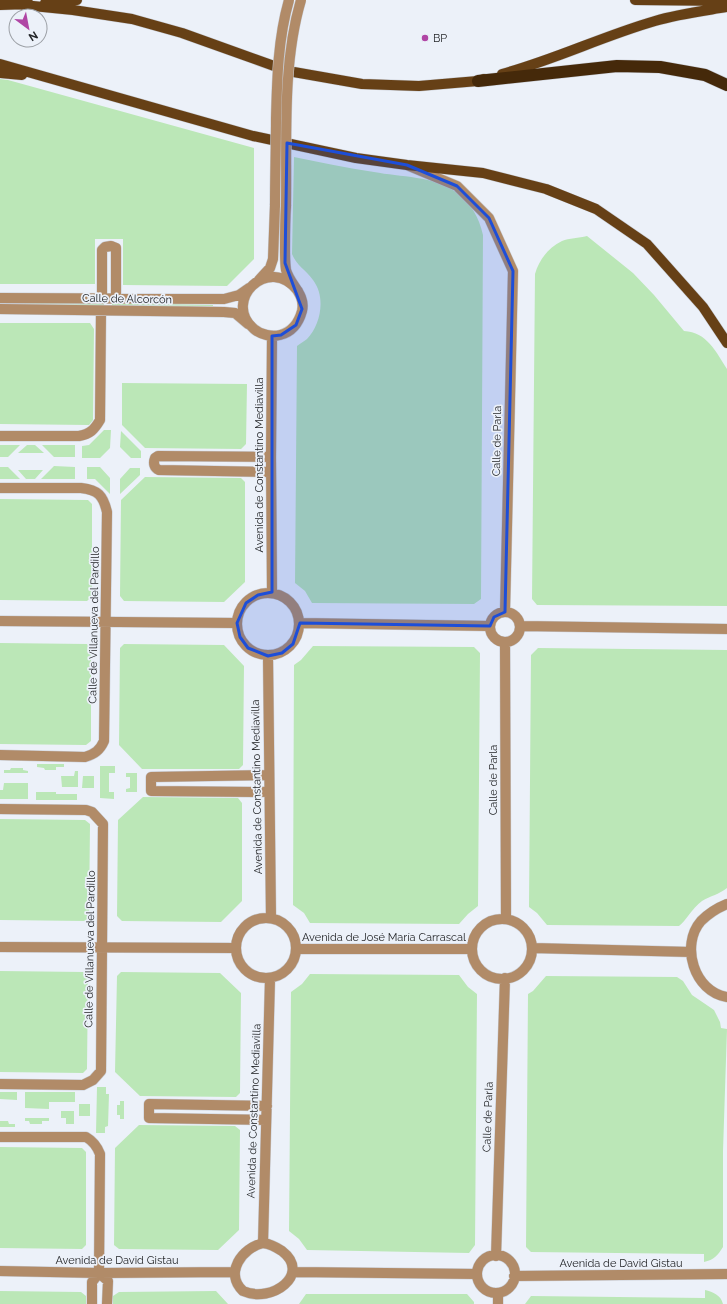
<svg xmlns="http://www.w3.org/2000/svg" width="727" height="1304" font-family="Raleway,sans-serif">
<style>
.green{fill:#bbe7b7}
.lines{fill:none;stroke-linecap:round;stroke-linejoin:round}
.minor-casing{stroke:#c8ccd4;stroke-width:11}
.major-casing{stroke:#c8ccd4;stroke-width:11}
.highway-casing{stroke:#c8ccd4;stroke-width:13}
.minor{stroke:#b18b68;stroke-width:10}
.major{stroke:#664016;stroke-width:10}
.highway{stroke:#45290a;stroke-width:12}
.minor-bridge-casing{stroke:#c8ccd4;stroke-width:11;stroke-linecap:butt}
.minor-bridge{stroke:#b18b68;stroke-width:10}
.marked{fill:#1d4ed8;fill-opacity:0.2;stroke:#1d4ed8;stroke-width:3;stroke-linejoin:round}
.poi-dot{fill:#b045a5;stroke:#ecf1f9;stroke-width:1.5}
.labels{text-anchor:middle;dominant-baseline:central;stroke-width:3.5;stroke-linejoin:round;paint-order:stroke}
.poi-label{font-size:11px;fill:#242629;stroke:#ecf1f9;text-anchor:start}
.street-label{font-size:11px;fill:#242629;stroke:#ecf1f9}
</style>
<rect width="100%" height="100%" fill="#ecf1f9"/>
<path class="green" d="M0,79L8,80L254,148V259L227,286L123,285V239H95V284H0Z
M294,157C320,162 347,168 374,172C400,177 435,176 456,192C471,203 479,217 483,235L481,599L474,604L312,603L305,591L295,583L297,346C300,344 304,341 307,339C321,324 326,297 313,280C306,270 296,265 292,254Z
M587,236L633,273L654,295L684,331C707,332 716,352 727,369V606L537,605L532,599L535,274C539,260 548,248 562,241C569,238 579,238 587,236Z
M0,302L104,303V305L0,304Z
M112,303L213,305V306L112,305Z
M0,323H90L94,329L93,420L89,425L0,424Z
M122,383L247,384L246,444L241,449L145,448L122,425Z
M104,430H111L110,448L100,458H82V446L89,445Z
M121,431L141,451V458H131L120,447Z
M0,445H20L8,457H0Z
M27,445H35L44,453H18Z
M42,445H75V457H54Z
M54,466L75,467V479H41Z
M0,467H8L20,479H0Z
M87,467H100L110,478V494L95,479H87Z
M130,468H140V475L120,494V479Z
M18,470H43L35,479H26Z
M145,477L241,478L245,482V582L224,602L124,601L120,596L121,500Z
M0,499L88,500L92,504V596L87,601L0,600Z
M0,643L87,644L91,648V741L86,745L0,744Z
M124,644L224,645L244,666L243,765L239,769H142L119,745L120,648Z
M313,646L474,647L480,653L478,906L468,914L459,924L310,923L304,913L293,905L294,665L301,660Z
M538,648L727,650V888C720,894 710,896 702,901C692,908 686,921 679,926L547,925L537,913L529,907L531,655Z
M37,764H64V767H56V770H45L44,768L37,767Z
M100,766H115V773H109V792H114V799L100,798Z
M11,768H23V770L28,771V773H4V770H10Z
M75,771H78V787H62L61,776H74Z
M126,773H137V792H126V789L130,788V777H126Z
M83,776H94V788H82Z
M4,783H28V799H0V790H3Z
M36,792H56V794H77V800H36Z
M143,797L238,798L242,803V901L221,922L122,921L117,916L118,820Z
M0,819L85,820L90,824L89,917L85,921L0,920Z
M0,971L84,972L88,976L87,1069L83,1073L0,1072Z
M121,972L220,973L241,993L240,1093L236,1097L140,1096L115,1072L117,976Z
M310,974L459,975L468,987L477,994L475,1245L469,1253L307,1250L299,1239L289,1231L291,992L302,984Z
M546,976L677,977L683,981L692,995L714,1010L720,1022L721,1028L727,1029L723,1151V1247C718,1255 714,1260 704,1262V1254L531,1252L526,1247L528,994L533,991Z
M97,1087H106V1094H109L108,1126L105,1127V1133H96Z
M0,1092H17V1100L0,1099Z
M25,1092H75V1102H49V1109L25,1108Z
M120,1101H124V1119H120V1115H117V1105H120Z
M79,1104H90V1116H79Z
M61,1111H74V1124H66V1118H61Z
M25,1118H49V1121H42V1124H30L29,1121H25Z
M0,1121H8L9,1124H15V1127H0Z
M139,1125L235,1126L240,1130L239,1230L218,1250L119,1249L114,1245L115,1148Z
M0,1147L82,1148L86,1152V1245L82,1249L0,1248Z
M705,1290C713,1292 721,1295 723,1304H525L531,1296L705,1298Z
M0,1291L81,1292L86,1296V1304H0Z
M216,1291L228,1304H113V1296L119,1292Z
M306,1294H467L474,1302V1304H299Z"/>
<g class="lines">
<defs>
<path id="minor" d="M409,166L457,186L489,218L513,271L505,612
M286,206C285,220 285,234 285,249C285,255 285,263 286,270C290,285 306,294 302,311C299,322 292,332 280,335C272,337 261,335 254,329C221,301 269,253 298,291
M259,280L270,268L273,259L275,205
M0,298L224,299L239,295L249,288
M102,299V250L105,247L111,246L116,248V299
M0,309L224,312L235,313L248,324
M272,336L271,457L272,593
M0,436H79C90,434 94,430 100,420L101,311
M271,457L158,456L155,458C153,463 154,468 159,470L271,472
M0,488H81C98,490 103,495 107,512L104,741C100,750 95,754 85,757L0,755
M237 624a31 31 0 1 1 62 0a31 31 0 1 1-62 0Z
M490 627a15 15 0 1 1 30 0a15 15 0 1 1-30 0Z
M0,621L237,623
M300,623L490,626
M520,626L727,629
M505,642L506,919
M268,656L271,918
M269,792L151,791V777L269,775
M0,809L86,810L92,812L103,824L101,1071L93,1080L83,1085L0,1084
M727,904C717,908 709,913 701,921C680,945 694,992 727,997
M236 948a30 30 0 1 1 60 0a30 30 0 1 1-60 0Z
M472 949a30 30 0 1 1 60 0a30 30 0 1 1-60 0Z
M0,947L235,948
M532,948L691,952
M297,949H472
M266,1120L149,1118V1104L267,1106
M0,1137H86C93,1141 97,1146 100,1154L99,1273L92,1282V1304
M263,1243L270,979
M263,1243C270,1244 276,1247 282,1251C312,1274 272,1304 243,1291C224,1273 242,1248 263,1243Z
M477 1274a19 19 0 1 1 38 0a19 19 0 1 1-38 0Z
M496,1256L505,978
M0,1271L99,1273L235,1272
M293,1272L477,1274
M99,1273L108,1281L107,1304
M514,1276L727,1274
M498,1293V1304"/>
<path id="major" d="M635,0L727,1
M45,3L77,0
M0,5L29,4
M23,5L73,10L132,19L182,33L288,71L362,84L419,86L478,81L484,79
M0,64L253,136L356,158L407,165L483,173L546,189L596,209L647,244L703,307L727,343
M0,73L22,75
M502,74C554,60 603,36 655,21C678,14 703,11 727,7"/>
<path id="highway" d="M478,81L617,66L660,67L705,75L727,85"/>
</defs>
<use href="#minor" class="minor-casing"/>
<use href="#major" class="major-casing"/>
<use href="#highway" class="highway-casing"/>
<use href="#minor" class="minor"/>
<use href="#major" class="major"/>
<use href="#highway" class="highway"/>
<defs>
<path id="minor-bridge" d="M275,205C275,176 276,148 276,119C277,79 278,38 289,0
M286,206C287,139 282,64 301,0"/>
</defs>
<use href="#minor-bridge" class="minor-bridge-casing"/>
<use href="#minor-bridge" class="minor-bridge"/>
</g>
<path class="marked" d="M287,143L407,165L457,186L489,218L513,271L505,612L494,617L490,626L300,623L293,644L282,653L268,656L248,648L240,637L237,623L246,603L258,595L272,592V336L281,335L296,325L302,309L285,263Z"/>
<circle class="poi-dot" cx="425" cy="38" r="4"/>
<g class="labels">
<g class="poi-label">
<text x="433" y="38">BP</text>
</g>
<g class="street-label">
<text transform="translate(127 299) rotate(1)">Calle de Alcorcón</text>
<text transform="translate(497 441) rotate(-89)">Calle de Parla</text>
<text transform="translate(259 465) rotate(-90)">Avenida de Constantino Mediavilla</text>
<text transform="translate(94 625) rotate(-89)">Calle de Villanueva del Pardillo</text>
<text transform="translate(493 780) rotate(-90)">Calle de Parla</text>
<text transform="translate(257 787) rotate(-91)">Avenida de Constantino Mediavilla</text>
<text x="384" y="937">Avenida de José María Carrascal</text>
<text transform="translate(90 949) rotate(-89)">Calle de Villanueva del Pardillo</text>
<text transform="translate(254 1111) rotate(-88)">Avenida de Constantino Mediavilla</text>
<text transform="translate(488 1117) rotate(-88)">Calle de Parla</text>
<text x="117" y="1260">Avenida de David Gistau</text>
<text x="621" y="1263">Avenida de David Gistau</text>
</g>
</g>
<g transform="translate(28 28) rotate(148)"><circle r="19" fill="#ecf1f9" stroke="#9ca0a6"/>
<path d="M0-3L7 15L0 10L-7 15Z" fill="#b045a5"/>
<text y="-6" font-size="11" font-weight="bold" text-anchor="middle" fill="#242629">N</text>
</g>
</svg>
